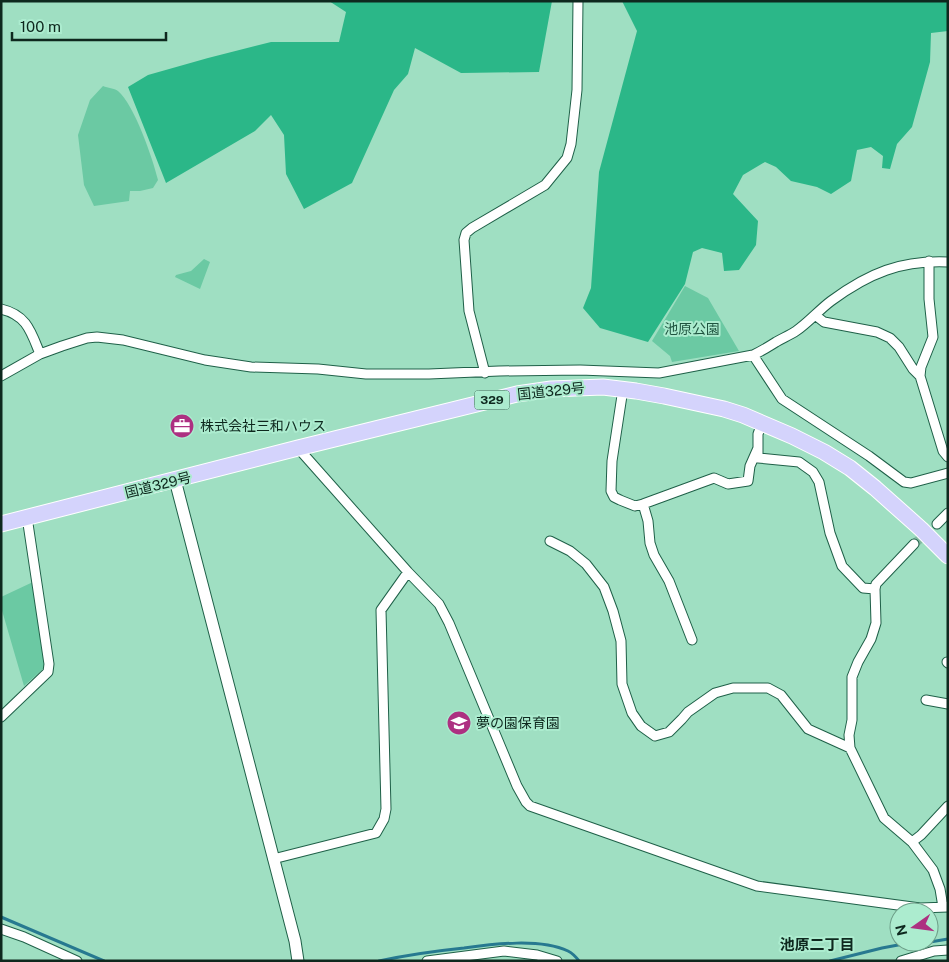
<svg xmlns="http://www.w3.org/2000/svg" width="949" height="962" font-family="'Public Sans','Noto Sans JP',sans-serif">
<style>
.green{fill:#6bc9a3}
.forest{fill:#2bb788}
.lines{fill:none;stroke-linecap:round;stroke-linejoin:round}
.stream{stroke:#277990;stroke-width:3}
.minor-tunnel{stroke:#82baa1;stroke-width:9;stroke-dasharray:9 4.5;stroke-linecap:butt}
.minor-casing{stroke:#1f6048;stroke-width:11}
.tertiary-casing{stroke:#1f6048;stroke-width:13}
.trunk-casing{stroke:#fff;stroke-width:17}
.minor{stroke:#fff;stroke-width:9}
.tertiary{stroke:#fff;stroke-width:11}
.trunk{stroke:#d4d3fc;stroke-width:15}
.labels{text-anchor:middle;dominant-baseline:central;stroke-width:4;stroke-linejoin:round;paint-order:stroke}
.shield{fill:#aceccf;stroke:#3d6353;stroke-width:1}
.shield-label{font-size:12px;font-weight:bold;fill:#0e281e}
.park-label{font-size:14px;fill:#1f5440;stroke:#aceccf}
.street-label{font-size:14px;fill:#0e281e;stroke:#aceccf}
.poi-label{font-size:14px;fill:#0e281e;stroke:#aceccf;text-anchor:start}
.neighbourhood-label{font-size:15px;font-weight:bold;fill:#0e281e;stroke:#aceccf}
</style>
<rect width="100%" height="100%" fill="#9fdfc2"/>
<path class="green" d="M103,86C108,88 114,88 118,91C134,104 153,159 158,180L153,188L140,191H130L129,201L94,206L84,185L78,135L90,100Z
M204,259L210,262L200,289L175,277L176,275L191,271Z
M685,286L708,298L739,351L672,362L670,356L652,341Z
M33,582L45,663L43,669L24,686L1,607V597Z"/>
<path class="forest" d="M329,1H552L539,72L461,73L415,48L408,74L394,90L352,183L304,209L286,174L284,135L271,115L255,131L166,183L128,87L148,75L208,58L271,42H339L346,12Z
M622,1H948V31L931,33L930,62L912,127L897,144L890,169L882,168L883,156L871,147L857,150L851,181L831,194L817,187L791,181L776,167L765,162L743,175L733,194L758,221L756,245L739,270L724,271L722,253L702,248L693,252L685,284L648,342L600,328L583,308L591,288L599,172L637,31Z"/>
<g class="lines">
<path class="stream" d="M1,917L104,961
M379,961C407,955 435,951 464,948C494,944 540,938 568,951C572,953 576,957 579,961
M830,961L882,948L914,942H930L948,939"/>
<path class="minor-tunnel" d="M914,544L937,524"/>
<defs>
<path id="minor" d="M1,309C27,315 31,332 40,354
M815,315L824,322L877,332L890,338L899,347L913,369L920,376L943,451L948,457
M753,355L782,399L869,456L904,482L911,483L948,473
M485,373L469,311L464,240L466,233L472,228L545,185L567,158L571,144L577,90L578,1
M1,376L40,354L62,346L87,338L97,337L123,340L205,360L251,367L318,369L366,374H429L499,371L580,370L659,373L753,355C762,351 768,347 776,342C783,338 790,335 796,331C809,322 819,310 831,301C869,273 901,260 948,262
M920,376L921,367L933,337L929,299V261
M623,389L612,461L611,491L614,497L620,500L635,506L643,504L714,478L728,484L748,481L750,466L758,448
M762,423L758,434V458L799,462L813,472L819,482L830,533L842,566L863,588L875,589
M298,448L408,572L439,604L449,623L517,786L526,802L530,806L757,886L920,908L948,907
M643,504L648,521L650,543L654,555L669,581L692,640
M937,524L948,513
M550,541L570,551L586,564L604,587L613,611L621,641L622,684L632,713L641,726L655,736L669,732L682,719L688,712L715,693L733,688H768L781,695L808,729L850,748
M914,544L876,584L875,589L876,623L871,639L858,662L852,677V720L849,735L850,748L884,818L912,842L933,870L940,889L943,907
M947,662L948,663
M926,700L948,704
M1,717L48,672L49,664L27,517
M912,842L921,835L948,806
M273,859L376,833L384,819L386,809L381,610L408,572
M1,929L24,937L77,961
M427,961L504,951L537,955L557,961
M901,961L934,951L948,950"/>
<path id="tertiary" d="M175,480L295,941L298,961"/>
<path id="trunk" d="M1,524L298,448L517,394L551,389L603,387L636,391L664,396L724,409L743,415L792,436L824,452L850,468L875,488L921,529L948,556"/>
</defs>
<use href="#minor" class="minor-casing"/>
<use href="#tertiary" class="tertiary-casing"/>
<use href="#trunk" class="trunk-casing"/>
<use href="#minor" class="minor"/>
<use href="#tertiary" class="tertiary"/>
<use href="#trunk" class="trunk"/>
</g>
<defs>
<symbol id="office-disc" viewBox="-11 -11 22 22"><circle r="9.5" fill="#ad3081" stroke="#aceccf"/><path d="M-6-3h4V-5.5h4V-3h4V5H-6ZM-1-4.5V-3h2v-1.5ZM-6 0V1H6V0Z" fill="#fff"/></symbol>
<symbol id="school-disc" viewBox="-11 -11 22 22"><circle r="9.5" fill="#ad3081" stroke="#aceccf"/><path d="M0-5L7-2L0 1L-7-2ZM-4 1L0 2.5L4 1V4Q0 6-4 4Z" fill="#fff"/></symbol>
</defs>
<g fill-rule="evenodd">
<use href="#office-disc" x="168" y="412" width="28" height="28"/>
<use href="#school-disc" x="445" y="709" width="28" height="28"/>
</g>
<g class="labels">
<rect class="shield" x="474.5" y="390.5" width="35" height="19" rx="4"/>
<g class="shield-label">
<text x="492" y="400">329</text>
</g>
<g class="park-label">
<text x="692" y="329">池原公園</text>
</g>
<g class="street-label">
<text transform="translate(551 391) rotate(-6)">国道329号</text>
<text transform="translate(158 485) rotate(-14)">国道329号</text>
</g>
<g class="poi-label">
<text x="200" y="426">株式会社三和ハウス</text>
<text x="476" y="723">夢の園保育園</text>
</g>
<g class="neighbourhood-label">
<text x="817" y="944">池原二丁目</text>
</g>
</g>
<rect width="949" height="962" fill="none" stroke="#0e281e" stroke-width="5"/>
<g transform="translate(914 927) rotate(256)"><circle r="24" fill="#aceccf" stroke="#6d9e88"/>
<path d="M0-4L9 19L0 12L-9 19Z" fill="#ad3081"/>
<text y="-8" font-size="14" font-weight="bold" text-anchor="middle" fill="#0e281e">N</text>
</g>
<path d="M12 32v8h154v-8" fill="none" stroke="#0e281e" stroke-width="2.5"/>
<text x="20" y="32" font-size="15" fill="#0e281e" stroke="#aceccf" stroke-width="4" paint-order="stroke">100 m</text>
</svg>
